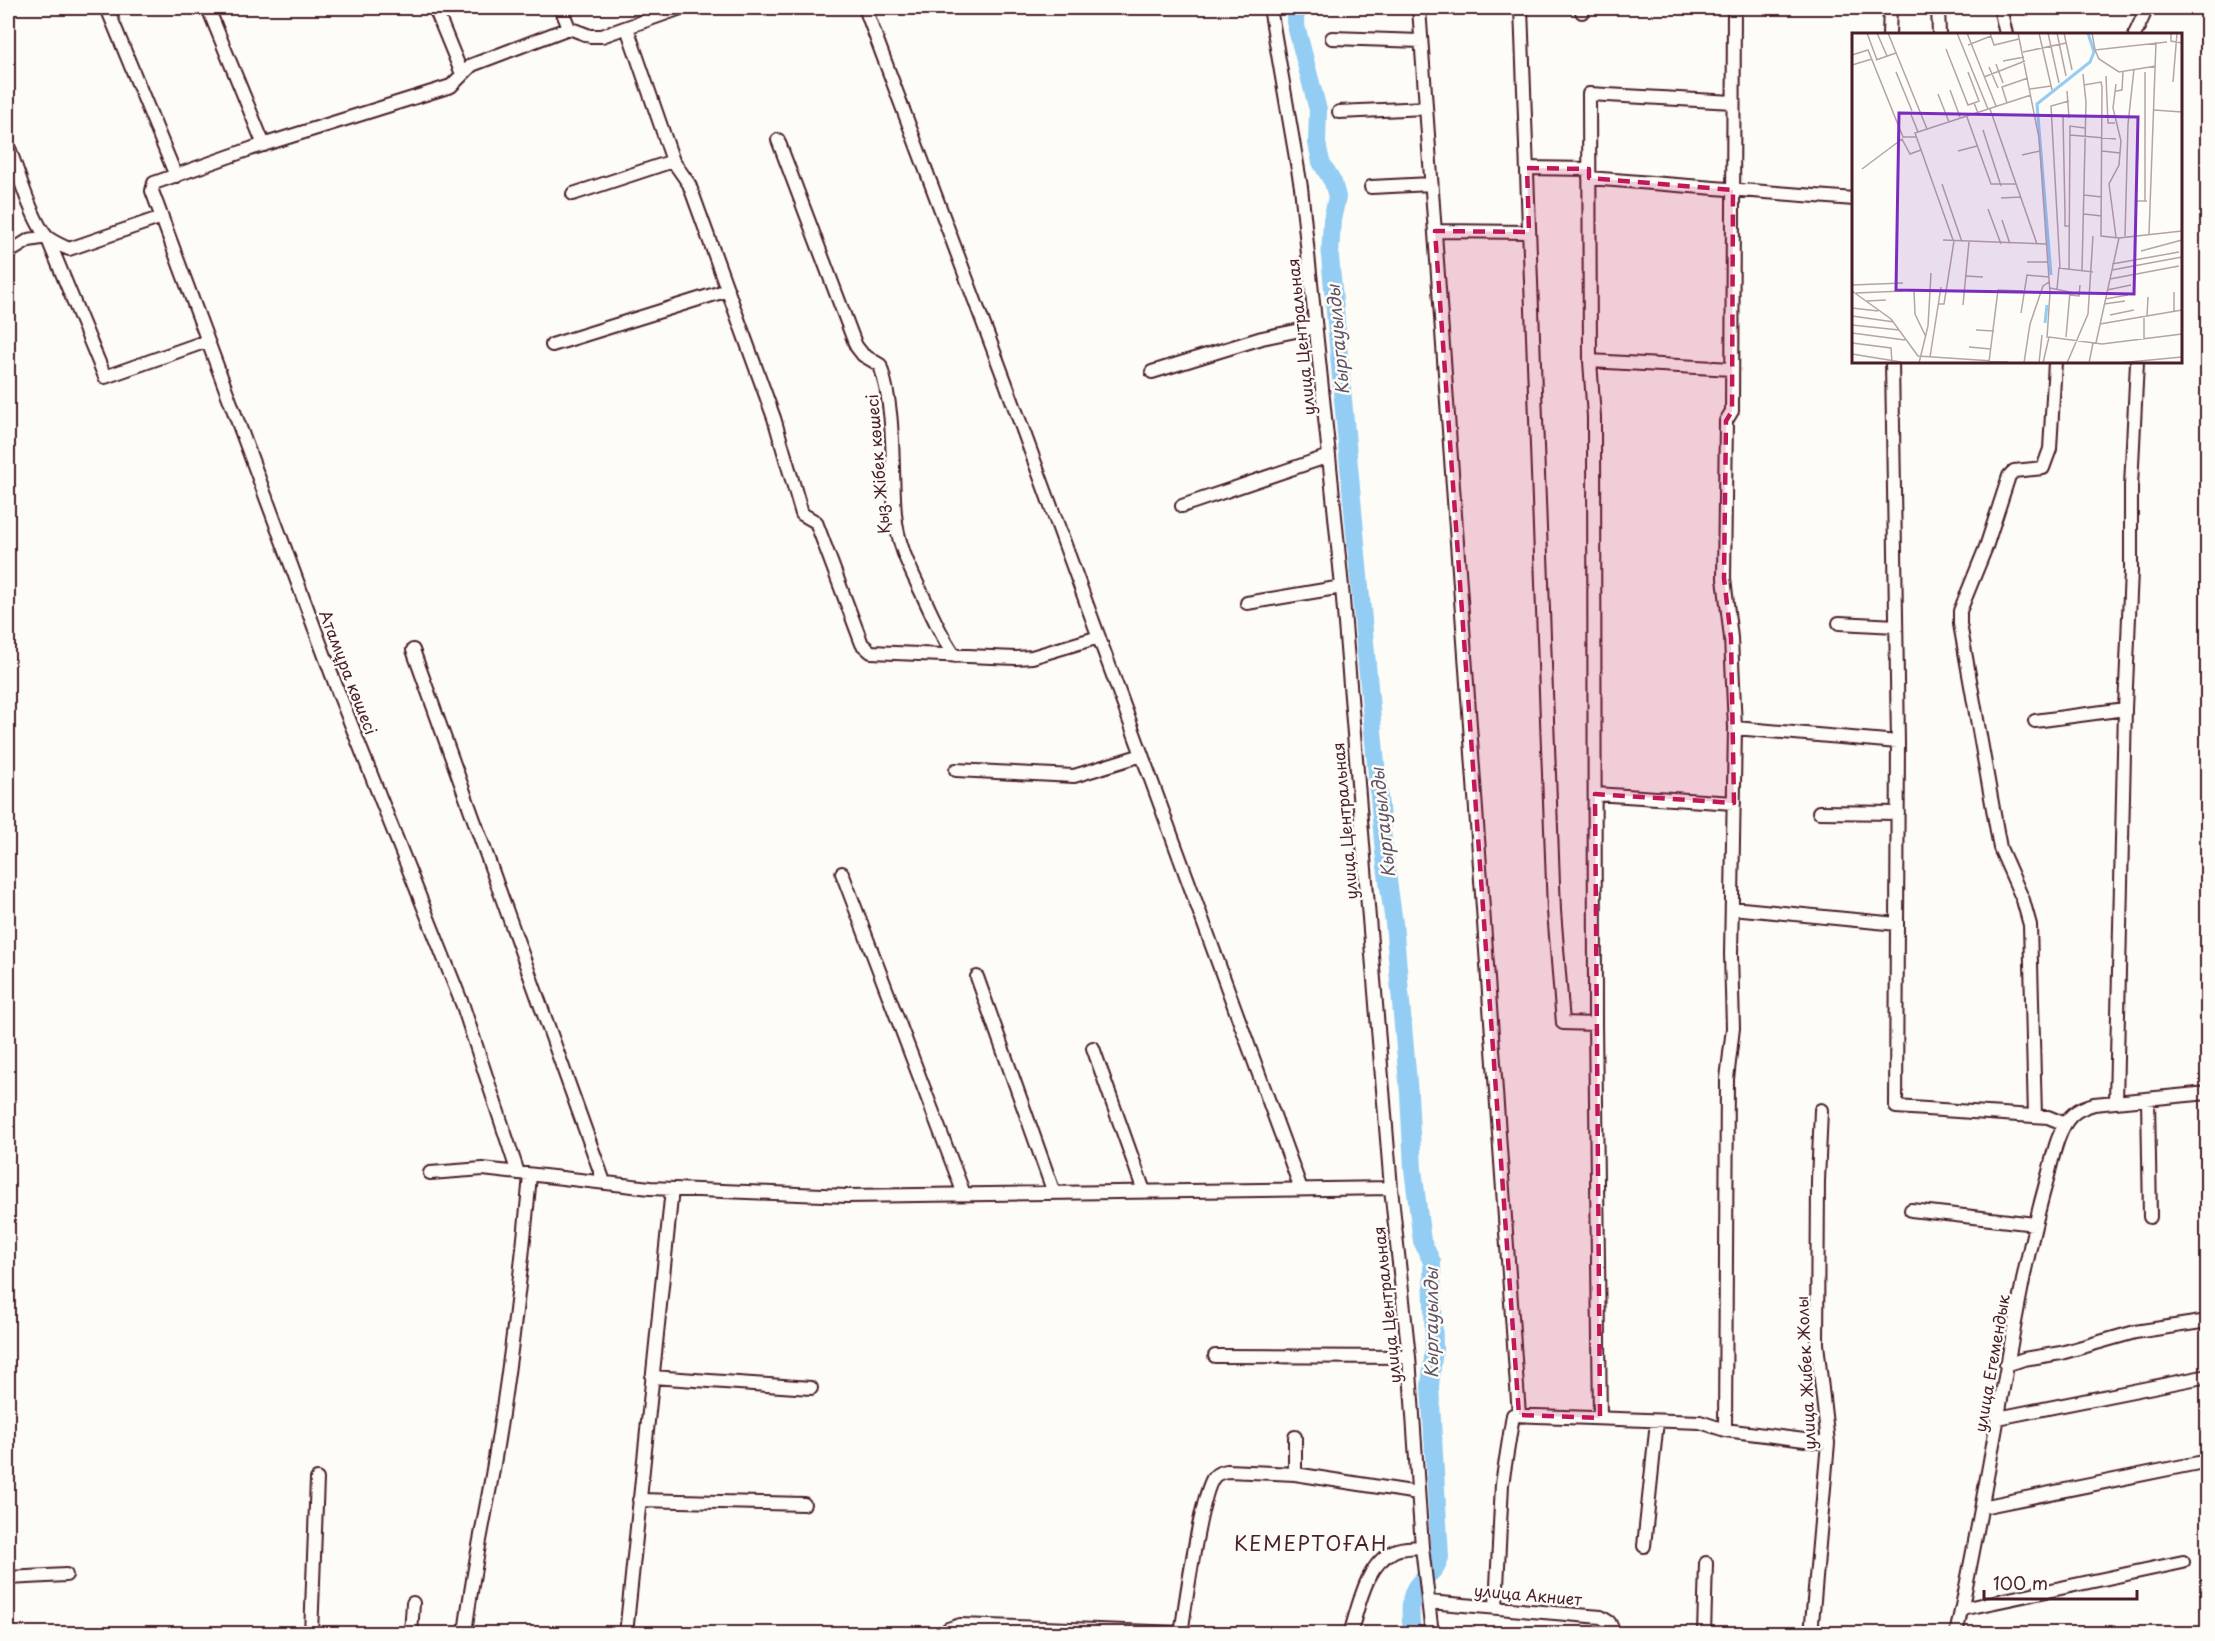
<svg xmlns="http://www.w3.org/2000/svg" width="2215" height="1641" font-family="'Playpen Sans',sans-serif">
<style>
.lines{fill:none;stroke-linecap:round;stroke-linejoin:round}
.river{stroke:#93cdf3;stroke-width:18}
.street-casing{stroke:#4a1f2b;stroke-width:16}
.street{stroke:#fdfcf7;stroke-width:12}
.marked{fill:#c2185b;fill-opacity:0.2;stroke:#c2185b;stroke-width:4.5;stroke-dasharray:12 8;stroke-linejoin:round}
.labels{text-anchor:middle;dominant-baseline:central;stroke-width:5;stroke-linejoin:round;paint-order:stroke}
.street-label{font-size:16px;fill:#4a1f2b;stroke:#fdfcf7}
.water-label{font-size:18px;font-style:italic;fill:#605367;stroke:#fdfcf7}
.quarter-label{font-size:20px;letter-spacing:1.5px;fill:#4a1f2b;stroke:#fdfcf7}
.inset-river{fill:none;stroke:#93cdf3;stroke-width:3}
.inset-road{fill:none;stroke:#b5a4a5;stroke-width:1.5}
.view{fill:#7b2cbf;fill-opacity:0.15;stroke:#7b2cbf;stroke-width:3}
.inset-edge{fill:none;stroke:#4a1f2b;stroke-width:3}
</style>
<rect width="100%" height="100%" fill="#fdfcf7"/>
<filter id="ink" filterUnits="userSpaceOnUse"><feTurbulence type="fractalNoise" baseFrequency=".0167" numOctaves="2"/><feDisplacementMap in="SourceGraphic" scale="12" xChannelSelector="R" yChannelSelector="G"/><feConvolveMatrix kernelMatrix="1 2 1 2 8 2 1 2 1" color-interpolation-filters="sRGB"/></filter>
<g filter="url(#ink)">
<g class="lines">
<path class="river" d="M1296,8L1295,22L1318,110L1317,143L1321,162L1333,182L1337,197L1332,220L1330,256L1384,852L1394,923L1409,1094L1413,1169L1422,1241L1432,1262L1434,1348L1430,1386L1440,1557C1434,1574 1431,1571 1419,1583C1407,1595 1411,1618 1412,1634"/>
<defs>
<path id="street" d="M107,8L176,176
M208,8L264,145
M435,8L462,74
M561,8L569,28
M865,8L1005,381L1301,1189
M1270,8L1301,187L1329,456L1342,587L1391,1188L1409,1357L1422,1547L1432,1634
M1419,8L1519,1415
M1521,8L1554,911L1563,1023L1595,1024
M1582,8V12
M1938,8L1939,34
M2000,8L2006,34
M627,28L673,161L689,184L774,418L802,514L816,522L862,644L871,652L1016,658L1032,657L1099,637
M1889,34L1890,8
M2135,34L2147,8
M1332,38L1421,41
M1339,112L1426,108
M778,140L856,346L863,355L880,365C896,412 891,465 895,514C898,548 911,570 925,600C934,619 942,638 955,656
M8,145C16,166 33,224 48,238C55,243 62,246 69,249L162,217
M1527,168L1589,169
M1589,178L1854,199
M1371,187L1431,184
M573,194L673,161
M1435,231L1529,232
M8,253L29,240L47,237L105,377L207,341
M552,345L728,290
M1590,361L1732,369
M1892,362L1898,742L1896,1107L2048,1117L2065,1124
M1152,372L1262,338L1315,327
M1182,506L1329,456
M1247,603L1342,587
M1839,623L1896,626
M413,650L604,1182
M2035,721L2125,709
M1735,728L1898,742
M956,770L1074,776L1142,755
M1595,794L1734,803
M1819,812L1898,813
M842,873L964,1194
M1732,908L1897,924
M977,977L1054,1193
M1093,1048L1144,1191
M2148,1099L2150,1217
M2116,1102L2125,709L2131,571V486L2137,362
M2035,1116L2030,925L2023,900L2000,848L1960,624V611L1986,547L2009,476L2014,471L2043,468L2050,449L2055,362
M430,1173L483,1169L650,1188L847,1196L1391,1188
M518,1173L463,1006L339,694L152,191L154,183L253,148L451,86L472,65L569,28L590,36H602L681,8
M1911,1210L2035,1224
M1215,1356L1409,1357
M2006,1365L2024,1359L2061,1353L2135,1332L2208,1321
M652,1377L811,1388
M1600,1418L1595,1024L1594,417L1590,361L1589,94L1733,102
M1998,1418L2208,1376
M1725,1430L1727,1079L1733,1028L1731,954L1735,728L1731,638L1724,578L1726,421L1732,411L1734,8
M1295,1437V1474
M639,1500L804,1504
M1982,1507L2208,1461
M1644,1546L1657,1421
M8,1578L66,1575
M1429,1602L1601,1617L1609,1622L1615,1634
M1496,1607L1502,1484L1513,1415L1700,1422L1725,1430L1828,1443
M1962,1609L2183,1562
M311,1634L317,1479
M411,1634L413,1603
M465,1634C471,1582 482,1532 491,1481C509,1380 521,1277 530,1175
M626,1634L672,1189
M946,1634L948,1629L960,1625L1181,1633
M1181,1634C1185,1607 1201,1492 1214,1477C1217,1473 1222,1472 1227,1471L1295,1474L1418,1493
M1350,1634C1359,1606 1365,1565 1394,1551C1402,1547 1413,1548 1422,1547
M1704,1634L1706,1563
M1811,1634L1828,1443L1817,1344L1818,1181L1821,1110
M1956,1634C1983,1513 2001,1391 2025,1270C2032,1237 2040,1204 2049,1172C2053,1156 2056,1139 2065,1124C2072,1112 2081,1108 2094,1104L2208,1093"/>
</defs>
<use href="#street" class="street-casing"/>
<use href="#street" class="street"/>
</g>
</g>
<path class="marked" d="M1527,168L1589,169V178L1733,190L1732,411L1726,421L1724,578L1731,638L1734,803L1595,794L1600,1418L1519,1415L1435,231L1529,232Z"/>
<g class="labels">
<g class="street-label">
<text transform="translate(1300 337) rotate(-96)">улица Центральная</text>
<text transform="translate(877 464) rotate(-95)">Қыз Жібек көшесі</text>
<text transform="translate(349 672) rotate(69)">Атамұра көшесі</text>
<text transform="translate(1344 821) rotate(-95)">улица Центральная</text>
<text transform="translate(1386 1305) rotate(-96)">улица Центральная</text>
<text transform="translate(1991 1363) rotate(-80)">улица Егемендык</text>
<text transform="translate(1805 1373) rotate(-93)">улица Жибек Жолы</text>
<text transform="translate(1528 1594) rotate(5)">улица Акниет</text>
</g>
<g class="water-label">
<text transform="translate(1337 340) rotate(-95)">Кыргауылды</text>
<text transform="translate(1382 823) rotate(-96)">Кыргауылды</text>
<text transform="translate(1430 1323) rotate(-90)">Кыргауылды</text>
</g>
<g class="quarter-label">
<text x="1311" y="1543">КЕМЕРТОҒАН</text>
</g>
</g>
<g transform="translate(1852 33)">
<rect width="330" height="330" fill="#fdfcf7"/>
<path class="inset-river" d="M199,242L185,71L238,29L242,19L236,0M193,290L195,272"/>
<path class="inset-road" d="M15,0L25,27M25,0L35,23M36,0L75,96M105,0L136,76M115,0L144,73M138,0L142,12L167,6M166,0L187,105L198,260L195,305M187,0L200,57M196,0L207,50M205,0L214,43M212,0L220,37M240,0L243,17L315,9M319,0V8L330,10M116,12L139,3M94,16L116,72L122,70L126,80M243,17L247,26L267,39L304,33M171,19L214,10M0,22L16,17L51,104H64M24,27L44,20M151,28L172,24M144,31L151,50M0,32L20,26M137,34L146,55M44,39L60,78M116,39L127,68L122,70M254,43L256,90H263M132,44L173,28M321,49L325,0M232,52L249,49L250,54L249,203L267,205M178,56L199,53M98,57L108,84M215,58L217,85M264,58L270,57L271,39M86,61L97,89M155,70L150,54L176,45M138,76L185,211M302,77L330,79M58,79L66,99M115,84L139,151H164M211,84L213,181V193H217M131,97L149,153M218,102L264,106M286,111L284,168H295M106,118L125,113M250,118L268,120M170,122L188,118M10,136L50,106L58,121L69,117M90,151L110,209M232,162L250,164M149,165L169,164M293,168V39M136,176L149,211M232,181L250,183M150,187L158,211M297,201L304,9M273,203L276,91L282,36M264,204L257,151L267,132L269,108L261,75L264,51M91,207L195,211M101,207L63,100L179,62M289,218L330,207M175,229H196M260,231L327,219M208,235L199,73L217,68M217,236L218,93L233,95M230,237L234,69L231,41M260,237L330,224M113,243L131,244M258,246L327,233M0,252L51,250M198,255L218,259L214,304M205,256L207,235L241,239M255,257L279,252M0,258L39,286L66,323L156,329M62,258L63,281L74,304M4,260L51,258M218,262L227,263L228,252M253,266L276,262M15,268L34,267M87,271H92L102,208M252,271L273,268M111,272L117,209M0,275L26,278M322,279V259M169,280L175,242L197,244M258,282L282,277M0,283L42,289M295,283L296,264M248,291L330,277M0,292L47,297M124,297L142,298M0,300L53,307M292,306V283M0,310L39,315L40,330M244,310L267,205L330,198M117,314L139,316M0,321L49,329M78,324L89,254M137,329L146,257L171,258M67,330L76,293L79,240M172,330L178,291L191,253L197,249M187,330L190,302M191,330L197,304L250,311L330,301M215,330L236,281L241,203M237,330L241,310M266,330L330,324"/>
<path class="view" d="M47,80L286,84L282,261L44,257Z"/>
<rect width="330" height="330" class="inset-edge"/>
</g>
<rect width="2215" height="1641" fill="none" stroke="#fdfcf7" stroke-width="30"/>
<rect x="15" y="15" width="2185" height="1611" fill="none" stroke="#4a1f2b" stroke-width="2" filter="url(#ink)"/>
<path d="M1984 1590v9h153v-9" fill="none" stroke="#4a1f2b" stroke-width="3"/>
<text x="1993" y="1590" font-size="18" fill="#4a1f2b" stroke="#fdfcf7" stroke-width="4.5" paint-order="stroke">100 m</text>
</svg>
